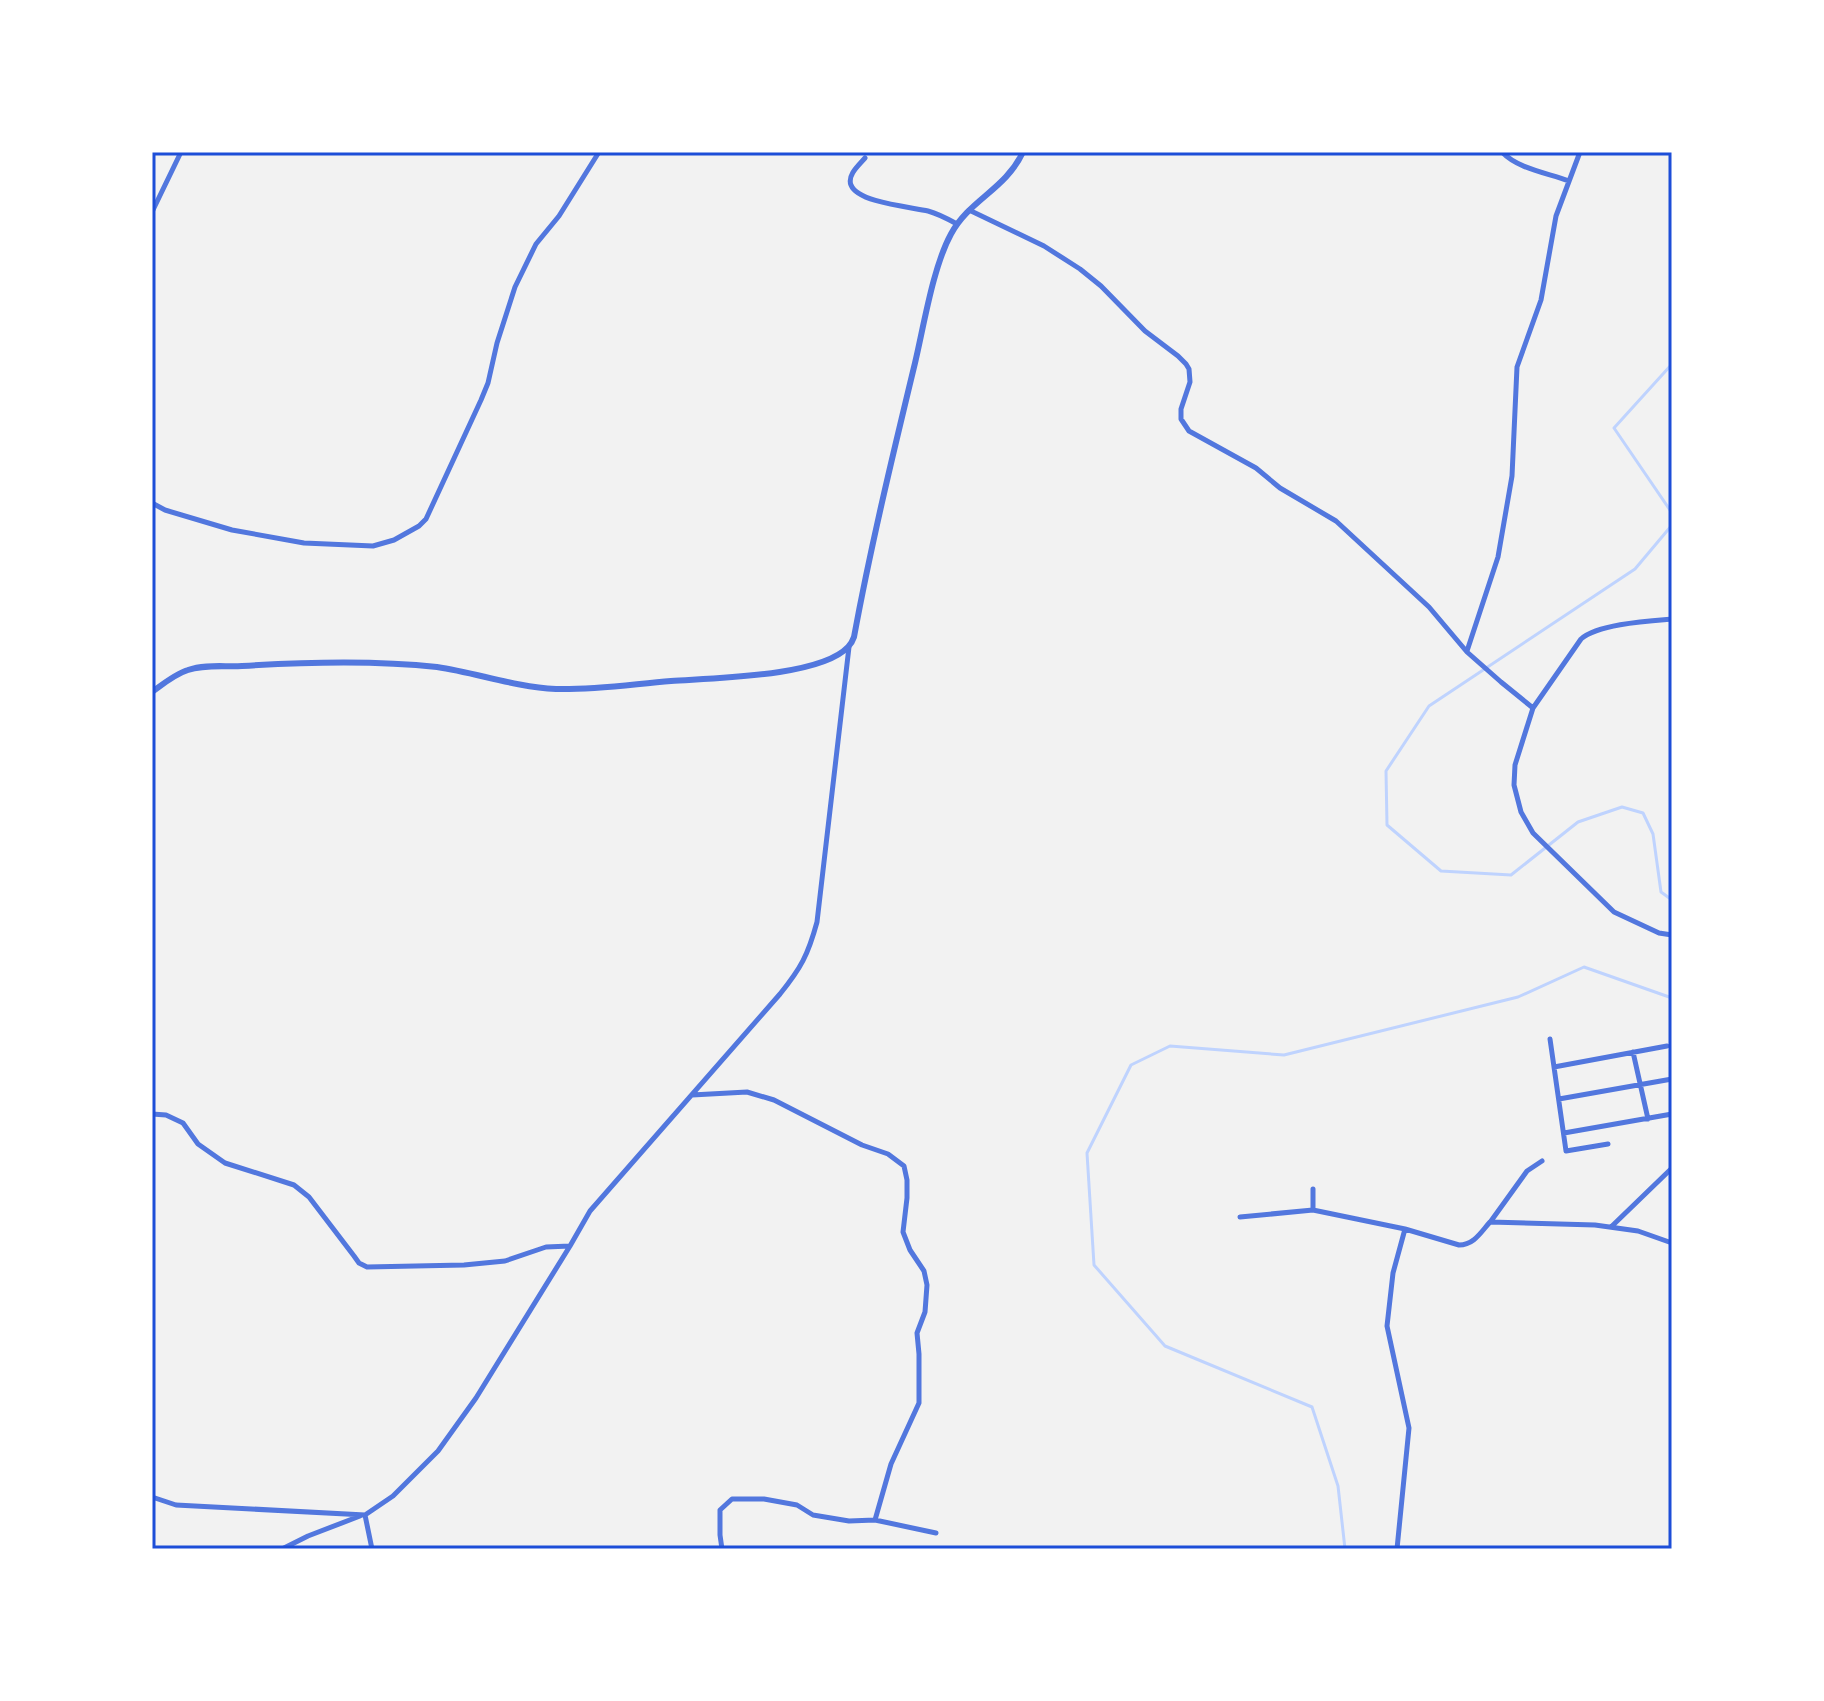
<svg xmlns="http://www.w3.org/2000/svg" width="1824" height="1701" font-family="Karla,sans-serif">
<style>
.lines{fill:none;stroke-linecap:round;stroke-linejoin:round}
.stream{stroke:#bfd3fe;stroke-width:3}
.minor{stroke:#5277de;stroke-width:5}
.tertiary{stroke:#5277de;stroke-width:6}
.neatline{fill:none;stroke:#1d4ed8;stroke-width:3}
</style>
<rect width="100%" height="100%" fill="#f2f2f2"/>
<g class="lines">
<path class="stream" d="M1672,364L1614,428L1672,513
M1672,525L1635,569L1429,706L1386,771L1387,825L1441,871L1511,875L1578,822L1622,807L1643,813L1653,834L1661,892L1672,900
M1345,1549L1338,1486L1312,1407L1165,1346L1094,1265L1087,1153L1131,1065L1170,1046L1284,1055L1518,997L1584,967L1672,998"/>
<path class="minor" d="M1502,152C1518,169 1548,173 1569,181
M865,158C859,165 847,175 851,185C858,203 912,207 928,211C939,214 948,219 957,224
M969,210L1044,246L1080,269L1101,286L1145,331L1178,356L1186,364L1189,369L1190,382L1181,409V419L1189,431L1256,468L1280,488L1336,521L1429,607L1467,652L1501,682L1533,708L1515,765L1514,785L1521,812L1533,833L1614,912L1659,933L1672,935
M152,212L181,152
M152,503L165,510L232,530L304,543L373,546L394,540L419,526L426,519L481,400L488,383L497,343L515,287L536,244L559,216L599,152
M1467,651L1498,557L1512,476L1517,367L1541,300L1556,216L1580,152
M1533,708L1581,639C1598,624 1648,621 1672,619
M1550,1039L1554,1067
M1633,1052L1648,1119
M692,1095L747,1092L774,1100L862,1145L888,1154L904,1166L907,1180V1198L903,1232L910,1250L924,1271L927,1285L925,1312L917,1333L919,1354V1403L891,1464L875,1520L849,1521L813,1515L797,1505L764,1499H732L720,1510V1535L722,1549
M1559,1099L1672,1079
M152,1114L166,1115L183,1123L198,1144L225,1163L294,1185L309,1197L354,1256L359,1263L367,1267L464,1265L505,1261L546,1247L570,1246L476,1398L438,1451L393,1496L365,1515L372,1549
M1564,1133L1672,1114
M1608,1144L1566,1151L1554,1067L1667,1046
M1313,1210V1189
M1240,1217L1313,1210L1405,1229
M1491,1221L1527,1171L1542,1161
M1611,1227L1672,1168
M570,1246L590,1211L780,994C801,968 808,955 817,922L849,647
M152,1497L176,1505L365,1515
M875,1520L936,1533
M282,1549L308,1536L360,1516
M1397,1549L1409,1428L1387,1326L1393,1273L1405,1229L1459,1245C1474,1245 1481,1232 1490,1222L1595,1225L1638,1231L1672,1243"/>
<path class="tertiary" d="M152,692C163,684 175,674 188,670C205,664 225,667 242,666C305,662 374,660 437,667C477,673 515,687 556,689C594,690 633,684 671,681C711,678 820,677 848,647C850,645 853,640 854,637C871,545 893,454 915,363C924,325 933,267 951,234C970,199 1005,190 1023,152"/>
</g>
<rect width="1824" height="1701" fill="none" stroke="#ffffff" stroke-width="308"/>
<rect x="154" y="154" width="1516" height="1393" class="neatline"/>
</svg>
